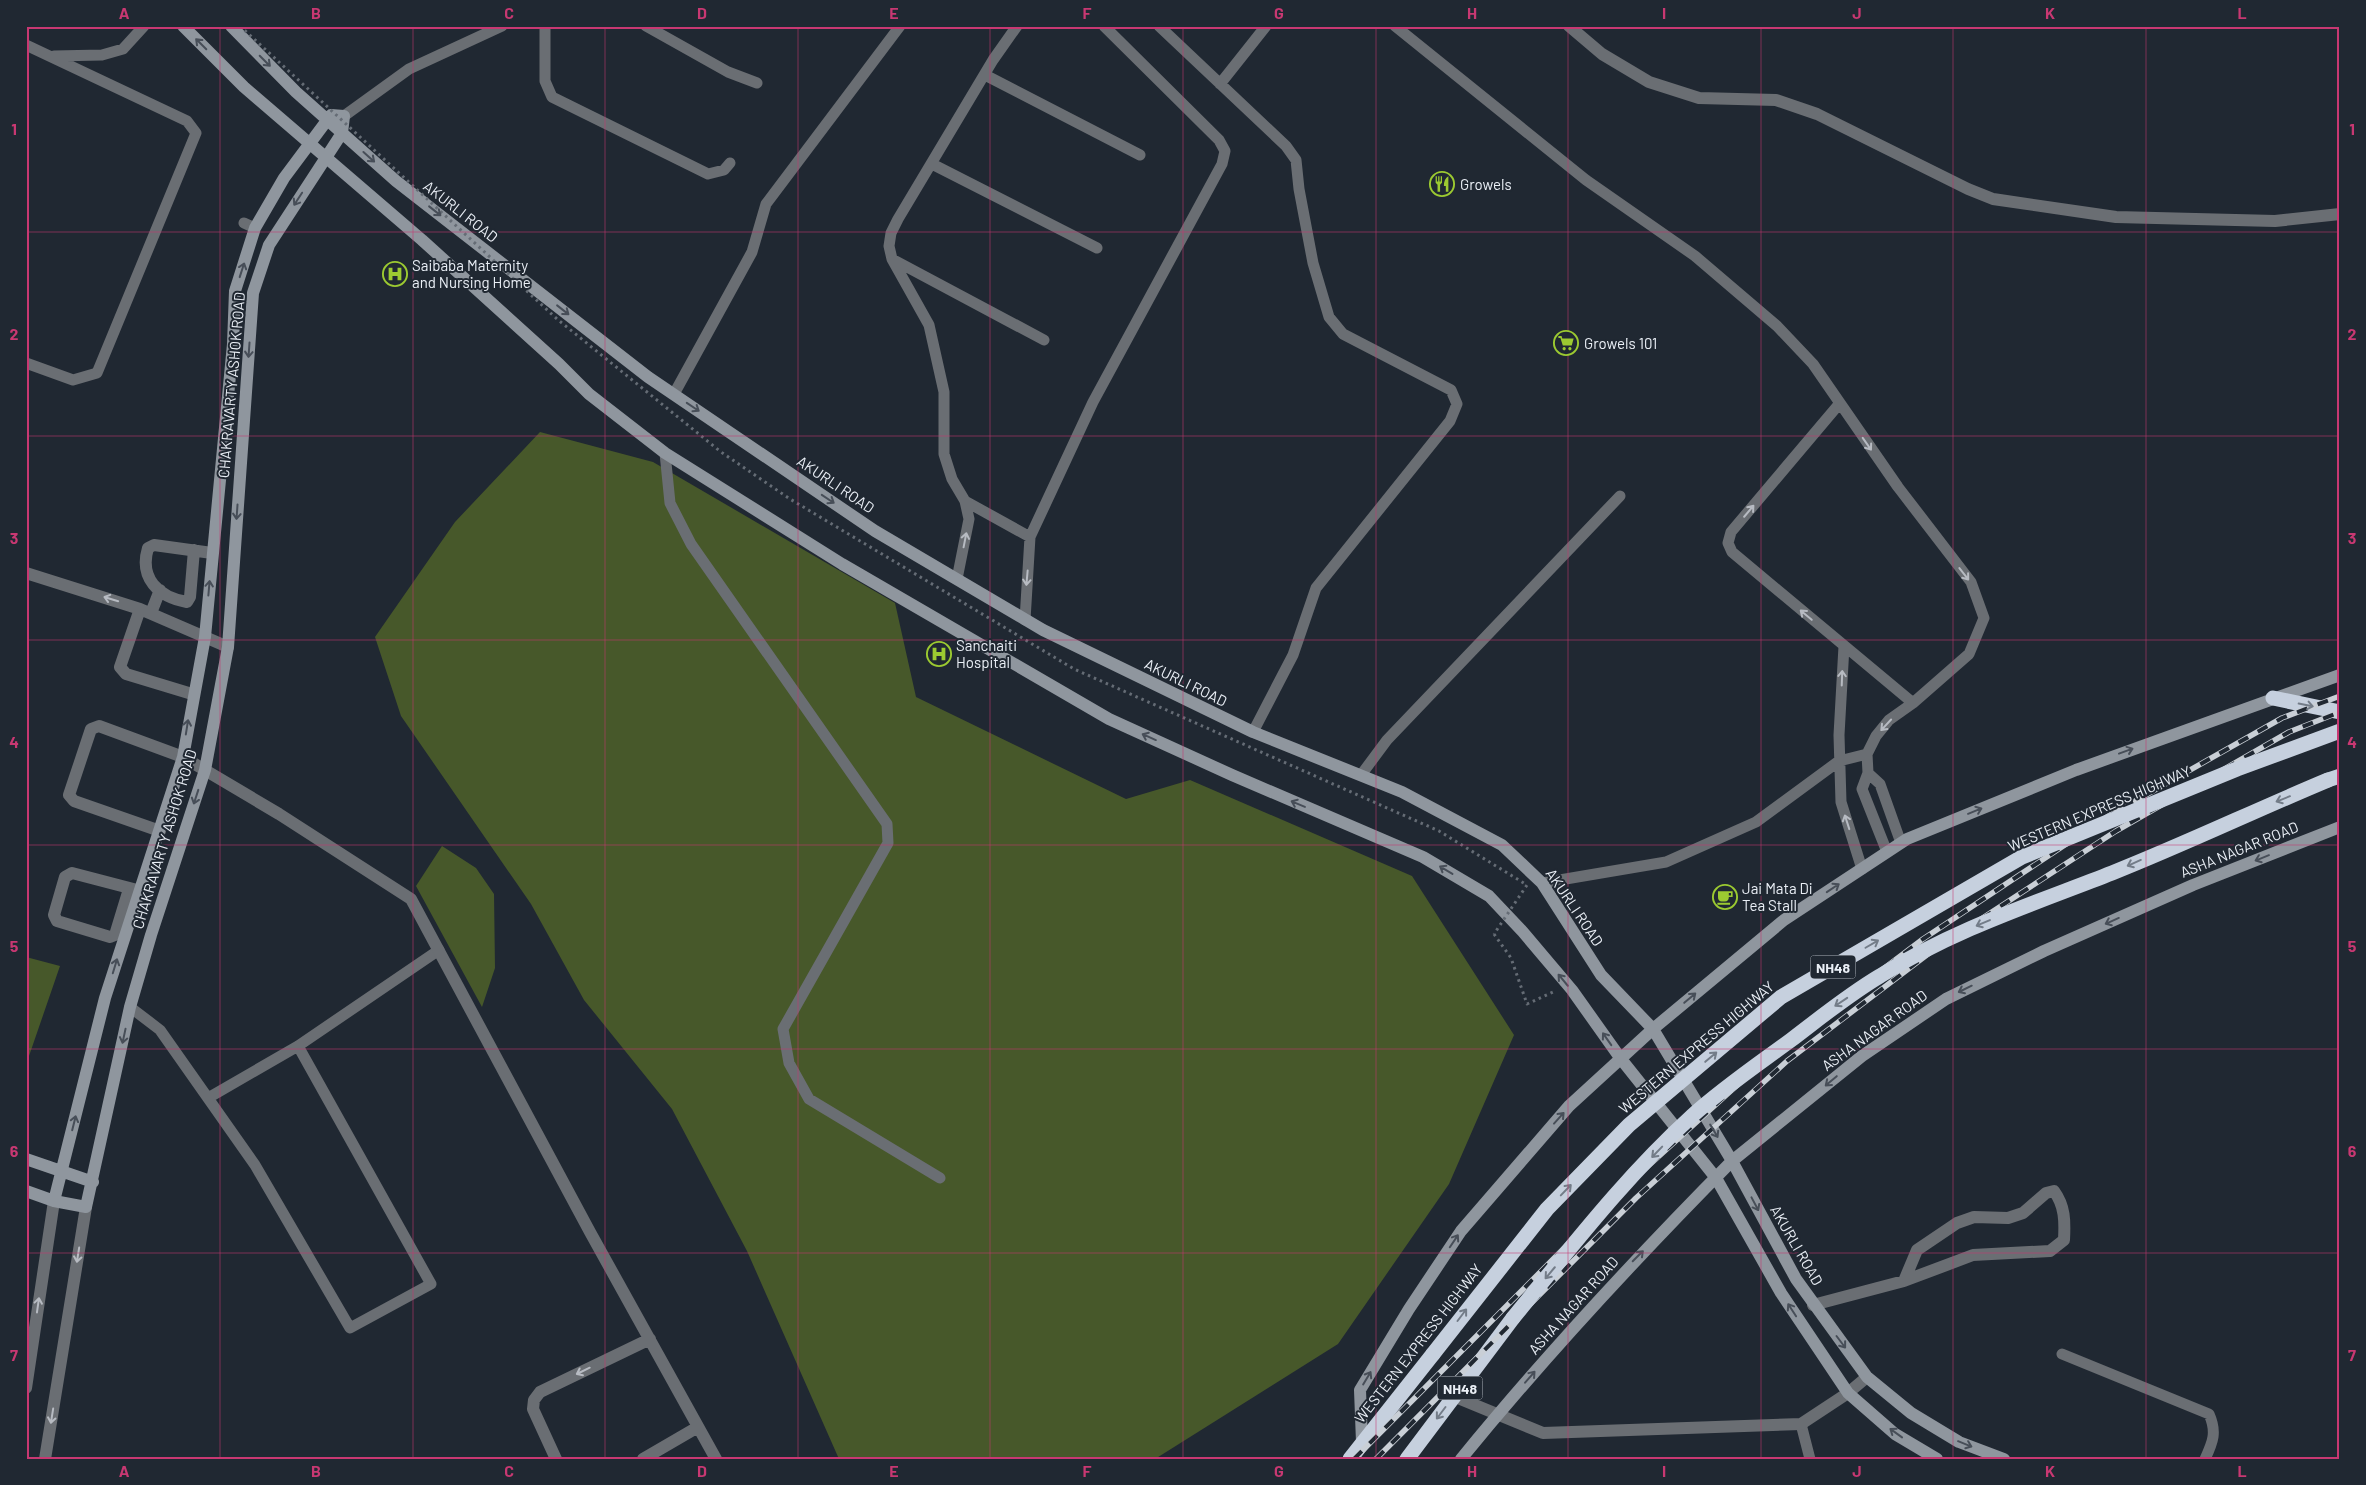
<svg xmlns="http://www.w3.org/2000/svg" width="2366" height="1485" font-family="Barlow,sans-serif">
<style>
.green{fill:#47582a}
.lines{fill:none;stroke-linecap:round;stroke-linejoin:round}
.path{stroke:#656c75;stroke-width:3;stroke-dasharray:2.5 4;stroke-linecap:butt}
.lane{stroke:#6a6e73;stroke-width:11}
.street{stroke:#6a6e73;stroke-width:12}
.secondary{stroke:#8f969e;stroke-width:12}
.highway{stroke:#c6d0de;stroke-width:15}
.rail-casing{stroke:#c9cfd6;stroke-width:5.5}
.rail{stroke:#202832;stroke-width:4;stroke-dasharray:11;stroke-linecap:butt}
.path-bridge{stroke:#656c75;stroke-width:3;stroke-dasharray:2.5 4;stroke-linecap:butt}
.highway-bridge{stroke:#c6d0de;stroke-width:15}
.oneway{stroke:#474e58}
.oneway2{stroke:#b7bbc2}
.oneway3{stroke:#737c88}
.grid{fill:none;stroke:#c83872;stroke-width:1;stroke-opacity:0.55}
.labels{text-anchor:middle;dominant-baseline:central;stroke-width:4;stroke-linejoin:round;paint-order:stroke}
.shield{fill:#202832;stroke:#adb3bb;stroke-width:1}
.shield-label{font-size:14px;font-weight:bold;fill:#eaeff6}
.poi-label{font-size:15px;fill:#eaeff6;stroke:#202832;text-anchor:start}
.street-label{font-size:15px;fill:#eaeff6;stroke:#202832}
.neatline{fill:none;stroke:#c83872;stroke-width:2}
.grid-label{font-size:16px;text-anchor:middle;font-weight:bold;fill:#c83872}
</style>
<rect width="100%" height="100%" fill="#202832"/>
<path class="green" d="M540,432L653,462L895,603L916,697L1126,799L1190,780L1412,876L1514,1035L1449,1184L1338,1344L1155,1459H839L747,1251L672,1109L584,1000L531,904L401,716L375,637L455,522Z
M442,846L476,868L494,894L495,968L482,1007L416,886Z
M26,957L60,966L29,1056L26,1055Z"/>
<g class="lines">
<path class="path" d="M1494,934L1511,958L1527,1004L1553,992"/>
<path class="lane" d="M545,26V81L552,97L708,174L724,170L730,163
M646,26L728,72L757,83
M1159,26L1286,146L1296,160L1299,189L1313,263L1329,317L1343,334L1451,390L1457,404L1450,421L1316,588L1293,655L1253,732
M1395,26L1586,180L1695,256L1777,326L1813,364L1898,487L1971,582L1984,618L1969,654L1913,703L1889,720L1876,736L1867,754L1868,773L1880,784L1901,843
M26,45L187,121L196,133L97,373L73,380L26,363
M54,56L102,55L123,49L144,26
M985,75L1140,155
M1220,84L1266,26
M344,116L409,69L502,26
M932,164L1097,248
M244,223L255,228
M892,259L1044,340
M674,394L752,252L766,204L900,26
M1840,403L1731,532L1728,543L1732,552L1913,703
M665,453L670,503L691,544L887,824L888,843L783,1029L789,1063L809,1099L940,1178
M965,501L1030,537
M957,579L969,519L965,501L952,479L944,454V392L929,325L892,259L889,246L891,233L898,219L993,60L1017,26
M1025,620L1030,537L1093,402L1222,164L1225,151L1219,140L1104,26
M1844,646L1839,735L1841,802L1862,869
M1868,773L1862,789L1887,852
M1361,775L1387,740L1620,496
M1542,883L1666,862L1756,822L1839,761L1867,754
M130,1007L160,1030L255,1165L350,1328L431,1284L298,1046
M208,1098L298,1046L439,950
M2062,1354L2209,1414C2217,1432 2213,1442 2205,1459
M1801,1424L1810,1459"/>
<path class="street" d="M1569,26L1602,54L1649,82L1699,98L1776,100L1817,114L1968,189L1993,199L2116,217L2275,221L2340,214
M194,550L190,597L187,602C158,597 139,578 148,548L154,545L212,553
M26,573L140,609L228,647
M140,609L120,667L126,674L192,694
M151,613L160,590
M160,831L74,801L69,795L91,729L99,726L183,757L279,814L411,899L590,1232L716,1459
M129,889L115,935L110,937L57,921L54,915L65,877L72,873L141,891
M1813,1305L1904,1281L1973,1255L2050,1251L2064,1240C2065,1221 2065,1206 2054,1191L2046,1193L2023,1213L2008,1218L1974,1217L1957,1223L1917,1250L1904,1281
M26,1388L54,1201
M1453,1396L1543,1433L1801,1424L1848,1393L1867,1377
M45,1459L86,1207
M556,1459L533,1409L534,1400L540,1392L650,1339
M643,1459L698,1427"/>
<path class="secondary" d="M183,26L244,87L422,240L559,364L589,394L665,453L842,564L1109,719L1232,775L1423,857L1489,896L1523,932L1572,990L1621,1059L1716,1178L1781,1293L1848,1393L1895,1434L1937,1459
M231,26L296,92L396,181L648,377L875,531L1043,630L1253,732L1402,792L1502,845L1542,883L1601,975L1653,1029L1732,1161L1796,1279L1867,1377L1911,1413L1959,1442L2004,1459
M26,1159L93,1182
M26,1191L54,1201L86,1207L130,1007L151,935L205,770L228,647L253,293L269,245L342,133L344,116L331,115L284,178L255,228L235,291L233,344L205,637L183,757L105,998L54,1201
M1362,1442L1360,1390L1409,1309L1461,1231L1569,1106L1653,1029L1784,920L1907,839L2076,770L2340,675
M1461,1459C1546,1355 1637,1257 1732,1161L1862,1056L1946,999L2044,951L2193,885L2340,827"/>
<path class="highway" d="M2273,698L2340,712
M2328,780L2340,776
M1350,1459L1433,1354
M1407,1459L1513,1318"/>
<defs>
<path id="rail" d="M1354,1459L1625,1187L1777,1049L1923,939L2107,817L2282,718L2340,696
M1376,1459L1636,1198L1787,1061L1932,951L2116,831L2289,732L2340,712"/>
</defs>
<use href="#rail" class="rail-casing"/>
<use href="#rail" class="rail"/>
<path class="path-bridge" d="M240,26L557,319L721,452L790,499L1074,669L1439,831L1527,885L1494,934"/>
<path class="highway-bridge" d="M1513,1318C1570,1249 1625,1177 1692,1116C1723,1088 1757,1065 1791,1040C1820,1018 1848,995 1880,976C1952,930 2033,904 2112,873C2185,844 2256,810 2328,780
M1433,1354L1547,1209L1629,1125L1781,997L2022,857L2237,769L2340,731"/>
</g>
<defs><path id="oneway-shaft" d="M-6 0H5M1.5-3L5.5 0L1.5 3" fill="none" stroke-width="1.6" stroke-linecap="round" stroke-linejoin="round" transform="scale(1.25)"/></defs>
<g class="oneway">
<use href="#oneway-shaft" transform="translate(201 44) rotate(-135)"/>
<use href="#oneway-shaft" transform="translate(265 61) rotate(45)"/>
<use href="#oneway-shaft" transform="translate(369 157) rotate(42)"/>
<use href="#oneway-shaft" transform="translate(298 199) rotate(123)"/>
<use href="#oneway-shaft" transform="translate(435 211) rotate(38)"/>
<use href="#oneway-shaft" transform="translate(242 270) rotate(-72)"/>
<use href="#oneway-shaft" transform="translate(563 310) rotate(38)"/>
<use href="#oneway-shaft" transform="translate(249 350) rotate(94)"/>
<use href="#oneway-shaft" transform="translate(693 407) rotate(34)"/>
<use href="#oneway-shaft" transform="translate(828 499) rotate(34)"/>
<use href="#oneway-shaft" transform="translate(237 512) rotate(94)"/>
<use href="#oneway-shaft" transform="translate(209 588) rotate(-85)"/>
<use href="#oneway-shaft" transform="translate(187 727) rotate(-81)"/>
<use href="#oneway-shaft" transform="translate(1149 737) rotate(-156)"/>
<use href="#oneway-shaft" transform="translate(2126 751) rotate(-20)"/>
<use href="#oneway-shaft" transform="translate(196 797) rotate(108)"/>
<use href="#oneway-shaft" transform="translate(1298 804) rotate(-157)"/>
<use href="#oneway-shaft" transform="translate(1975 811) rotate(-22)"/>
<use href="#oneway-shaft" transform="translate(2262 858) rotate(158)"/>
<use href="#oneway-shaft" transform="translate(1446 870) rotate(-149)"/>
<use href="#oneway-shaft" transform="translate(1833 888) rotate(-34)"/>
<use href="#oneway-shaft" transform="translate(2112 921) rotate(156)"/>
<use href="#oneway-shaft" transform="translate(115 966) rotate(-73)"/>
<use href="#oneway-shaft" transform="translate(1563 980) rotate(-130)"/>
<use href="#oneway-shaft" transform="translate(1965 989) rotate(154)"/>
<use href="#oneway-shaft" transform="translate(1690 998) rotate(-40)"/>
<use href="#oneway-shaft" transform="translate(124 1036) rotate(102)"/>
<use href="#oneway-shaft" transform="translate(1607 1039) rotate(-125)"/>
<use href="#oneway-shaft" transform="translate(1831 1081) rotate(140)"/>
<use href="#oneway-shaft" transform="translate(1559 1118) rotate(-48)"/>
<use href="#oneway-shaft" transform="translate(74 1123) rotate(-76)"/>
<use href="#oneway-shaft" transform="translate(1714 1131) rotate(59)"/>
<use href="#oneway-shaft" transform="translate(1755 1204) rotate(62)"/>
<use href="#oneway-shaft" transform="translate(1454 1241) rotate(-56)"/>
<use href="#oneway-shaft" transform="translate(1638 1256) rotate(-45)"/>
<use href="#oneway-shaft" transform="translate(1792 1310) rotate(-123)"/>
<use href="#oneway-shaft" transform="translate(1841 1342) rotate(53)"/>
<use href="#oneway-shaft" transform="translate(1530 1377) rotate(-49)"/>
<use href="#oneway-shaft" transform="translate(1367 1378) rotate(-59)"/>
<use href="#oneway-shaft" transform="translate(1896 1433) rotate(-144)"/>
<use href="#oneway-shaft" transform="translate(1965 1444) rotate(22)"/>
</g>
<g class="oneway2">
<use href="#oneway-shaft" transform="translate(1867 444) rotate(55)"/>
<use href="#oneway-shaft" transform="translate(1749 511) rotate(-50)"/>
<use href="#oneway-shaft" transform="translate(965 540) rotate(-79)"/>
<use href="#oneway-shaft" transform="translate(1964 574) rotate(52)"/>
<use href="#oneway-shaft" transform="translate(1027 578) rotate(95)"/>
<use href="#oneway-shaft" transform="translate(111 599) rotate(-163)"/>
<use href="#oneway-shaft" transform="translate(1806 615) rotate(-140)"/>
<use href="#oneway-shaft" transform="translate(1842 678) rotate(-88)"/>
<use href="#oneway-shaft" transform="translate(1886 725) rotate(133)"/>
<use href="#oneway-shaft" transform="translate(1847 822) rotate(-108)"/>
<use href="#oneway-shaft" transform="translate(78 1255) rotate(99)"/>
<use href="#oneway-shaft" transform="translate(38 1305) rotate(-82)"/>
<use href="#oneway-shaft" transform="translate(583 1371) rotate(154)"/>
<use href="#oneway-shaft" transform="translate(52 1416) rotate(99)"/>
</g>
<g class="oneway3">
<use href="#oneway-shaft" transform="translate(2306 705) rotate(11)"/>
<use href="#oneway-shaft" transform="translate(2283 799) rotate(158)"/>
<use href="#oneway-shaft" transform="translate(2134 863) rotate(156)"/>
<use href="#oneway-shaft" transform="translate(1983 923) rotate(157)"/>
<use href="#oneway-shaft" transform="translate(1872 944) rotate(-30)"/>
<use href="#oneway-shaft" transform="translate(1841 1002) rotate(146)"/>
<use href="#oneway-shaft" transform="translate(1711 1057) rotate(-40)"/>
<use href="#oneway-shaft" transform="translate(1657 1152) rotate(134)"/>
<use href="#oneway-shaft" transform="translate(1566 1190) rotate(-46)"/>
<use href="#oneway-shaft" transform="translate(1550 1273) rotate(130)"/>
<use href="#oneway-shaft" transform="translate(1462 1315) rotate(-53)"/>
<use href="#oneway-shaft" transform="translate(1441 1413) rotate(127)"/>
</g>
<path class="grid" d="M220,26V1459M413,26V1459M605,26V1459M798,26V1459M990,26V1459M1183,26V1459M1376,26V1459M1568,26V1459M1761,26V1459M1953,26V1459M2146,26V1459M26,232H2340M26,436H2340M26,640H2340M26,845H2340M26,1049H2340M26,1253H2340"/>
<defs>
<symbol id="restaurant-ring" viewBox="-11 -11 22 22"><circle r="9.5" fill="#202832" stroke="#9cca31" stroke-width="1.5"/><path d="M-5-6h1v4h1v-4h1v4h1v-4h1v5L-1.5 .5V6h-2V.5L-5-1ZM5-6V6H3V1.5H1.5Q1.5-4 5-6Z" fill="#9cca31"/></symbol>
<symbol id="hospital-ring" viewBox="-11 -11 22 22"><circle r="9.5" fill="#202832" stroke="#9cca31" stroke-width="1.5"/><path d="M-5-5h3v3.5h4V-5h3V5h-3V1.5h-4V5h-3Z" fill="#9cca31"/></symbol>
<symbol id="supermarket-ring" viewBox="-11 -11 22 22"><circle r="9.5" fill="#202832" stroke="#9cca31" stroke-width="1.5"/><path d="M-6-5.5h2.5l.6 2H6L4.5 2H-2.5L-4.4-4H-6ZM-1.5 3.2a1.3 1.3 0 1 0 .1 0ZM3 3.2a1.3 1.3 0 1 0 .1 0Z" fill="#9cca31"/></symbol>
<symbol id="cafe-ring" viewBox="-11 -11 22 22"><circle r="9.5" fill="#202832" stroke="#9cca31" stroke-width="1.5"/><path d="M-5.5-4.5H6V0H3Q3 3.5 0 3.5H-2.5Q-5.5 3.5-5.5 0ZM3-3.2v2h1.7v-2ZM-6 4.5H4V6H-6Z" fill="#9cca31"/></symbol>
</defs>
<g fill-rule="evenodd">
<use href="#restaurant-ring" x="1428" y="170" width="28" height="28"/>
<use href="#hospital-ring" x="381" y="260" width="28" height="28"/>
<use href="#supermarket-ring" x="1552" y="329" width="28" height="28"/>
<use href="#hospital-ring" x="925" y="640" width="28" height="28"/>
<use href="#cafe-ring" x="1711" y="883" width="28" height="28"/>
</g>
<g class="labels">
<g class="shield">
<rect x="1810.5" y="955.5" width="45" height="23" rx="4"/>
<rect x="1437.5" y="1376.5" width="45" height="23" rx="4"/>
</g>
<g class="shield-label">
<text x="1833" y="967">NH48</text>
<text x="1460" y="1388">NH48</text>
</g>
<g class="poi-label">
<text x="1460" y="184">Growels</text>
<text x="412" y="265">Saibaba Maternity<tspan x="412" dy="17">and Nursing Home</tspan></text>
<text x="1584" y="343">Growels 101</text>
<text x="956" y="645">Sanchaiti<tspan x="956" dy="17">Hospital</tspan></text>
<text x="1742" y="888">Jai Mata Di<tspan x="1742" dy="17">Tea Stall</tspan></text>
</g>
<g class="street-label">
<text transform="translate(461 211) rotate(38)">AKURLI ROAD</text>
<text transform="translate(231 385) rotate(-85)">CHAKRAVARTY ASHOK ROAD</text>
<text transform="translate(836 484) rotate(34)">AKURLI ROAD</text>
<text transform="translate(1186 682) rotate(26)">AKURLI ROAD</text>
<text transform="translate(2099 808) rotate(-23)">WESTERN EXPRESS HIGHWAY</text>
<text transform="translate(164 839) rotate(-73)">CHAKRAVARTY ASHOK ROAD</text>
<text transform="translate(2239 849) rotate(-22)">ASHA NAGAR ROAD</text>
<text transform="translate(1575 907) rotate(56)">AKURLI ROAD</text>
<text transform="translate(1874 1030) rotate(-36)">ASHA NAGAR ROAD</text>
<text transform="translate(1696 1047) rotate(-40)">WESTERN EXPRESS HIGHWAY</text>
<text transform="translate(1797 1245) rotate(60)">AKURLI ROAD</text>
<text transform="translate(1573 1305) rotate(-48)">ASHA NAGAR ROAD</text>
<text transform="translate(1418 1343) rotate(-52)">WESTERN EXPRESS HIGHWAY</text>
</g>
</g>
<rect width="2366" height="1485" fill="none" stroke="#202832" stroke-width="55"/>
<rect x="28" y="28" width="2310" height="1430" class="neatline"/>
<g class="grid-label">
<text x="124" y="19">A</text>
<text x="316" y="19">B</text>
<text x="509" y="19">C</text>
<text x="702" y="19">D</text>
<text x="894" y="19">E</text>
<text x="1087" y="19">F</text>
<text x="1279" y="19">G</text>
<text x="1472" y="19">H</text>
<text x="1664" y="19">I</text>
<text x="1857" y="19">J</text>
<text x="2050" y="19">K</text>
<text x="2242" y="19">L</text>
<text x="14" y="135">1</text>
<text x="2352" y="135">1</text>
<text x="14" y="340">2</text>
<text x="2352" y="340">2</text>
<text x="14" y="544">3</text>
<text x="2352" y="544">3</text>
<text x="14" y="748">4</text>
<text x="2352" y="748">4</text>
<text x="14" y="952">5</text>
<text x="2352" y="952">5</text>
<text x="14" y="1157">6</text>
<text x="2352" y="1157">6</text>
<text x="14" y="1361">7</text>
<text x="2352" y="1361">7</text>
<text x="124" y="1477">A</text>
<text x="316" y="1477">B</text>
<text x="509" y="1477">C</text>
<text x="702" y="1477">D</text>
<text x="894" y="1477">E</text>
<text x="1087" y="1477">F</text>
<text x="1279" y="1477">G</text>
<text x="1472" y="1477">H</text>
<text x="1664" y="1477">I</text>
<text x="1857" y="1477">J</text>
<text x="2050" y="1477">K</text>
<text x="2242" y="1477">L</text>
</g>
</svg>
